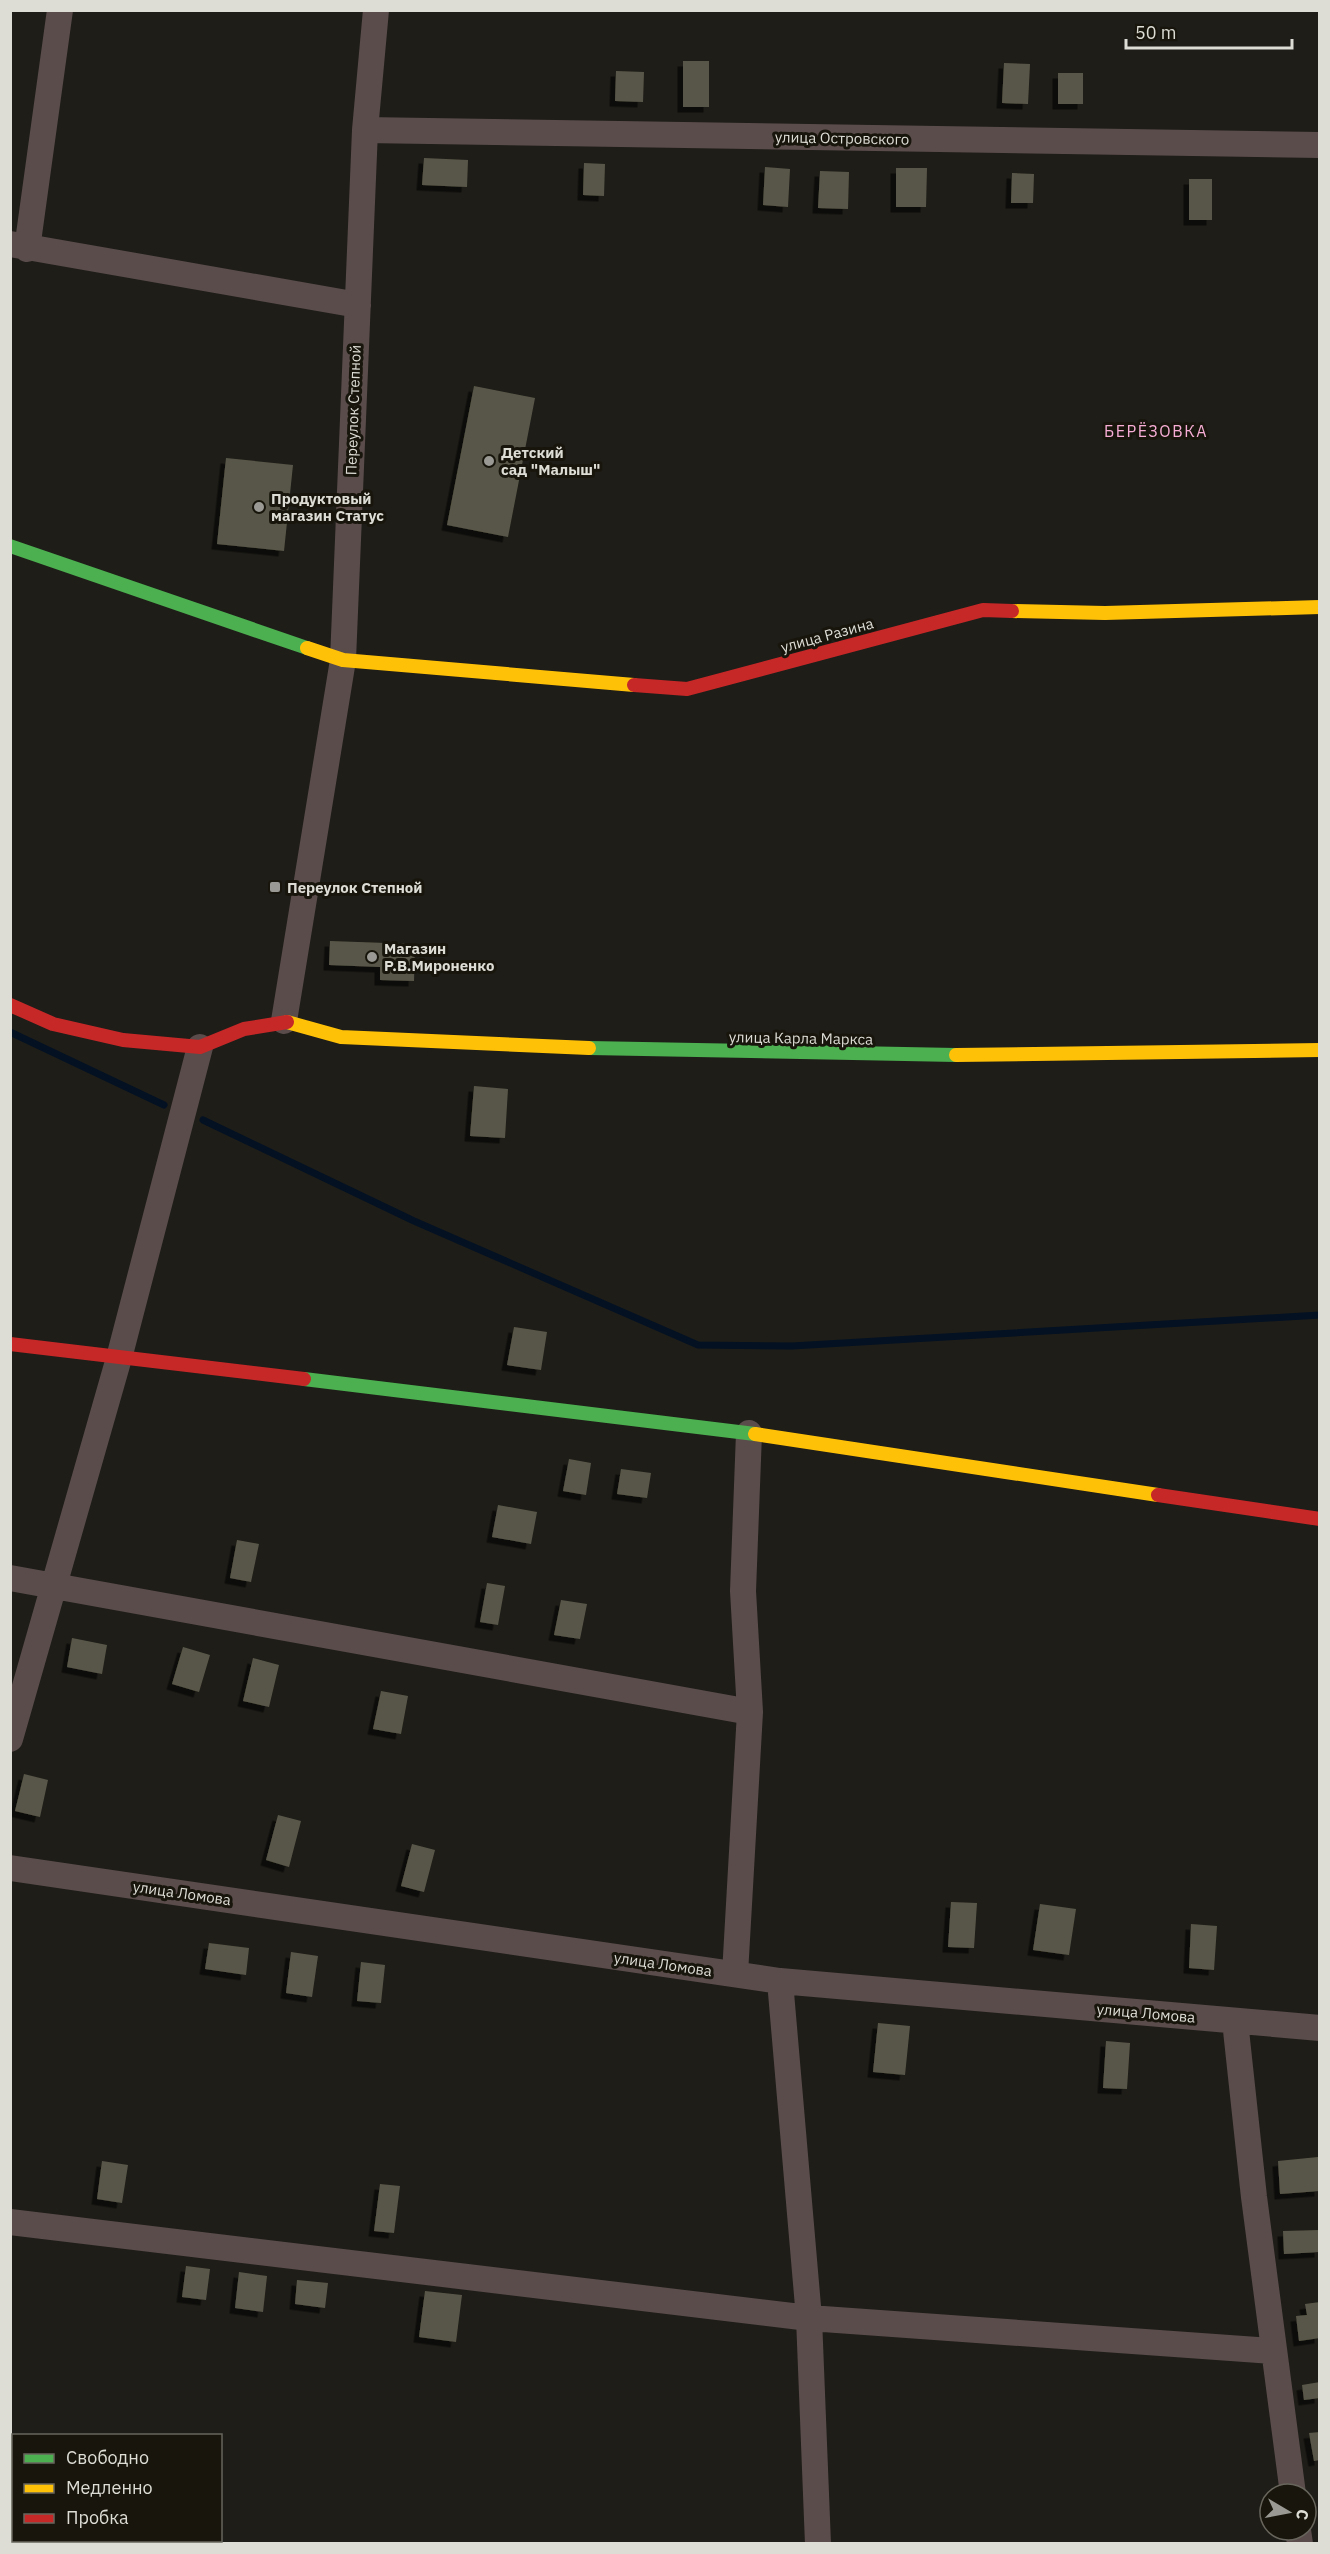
<svg xmlns="http://www.w3.org/2000/svg" width="1330" height="2554" font-family="'IBM Plex Sans',sans-serif">
<style>
.lines{fill:none;stroke-linecap:round;stroke-linejoin:round}
.stream{stroke:#031123;stroke-width:7}
.building{fill:#595748;filter:url(#shadow)}
.street{stroke:#5a4c4b;stroke-width:26}
.fast{stroke:#4caf50;stroke-width:14}
.slow{stroke:#ffc107;stroke-width:14}
.jam{stroke:#c62828;stroke-width:14}
.poi-dot{fill:#9a9993;stroke:#18160c;stroke-width:2}
.labels{text-anchor:middle;dominant-baseline:central;stroke-width:6;stroke-linejoin:round;paint-order:stroke}
.street-label{font-size:15px;fill:#dddcd5;stroke:#18160c}
.poi-label{font-size:15px;font-weight:bold;fill:#dddcd5;stroke:#18160c;text-anchor:start}
.neighbourhood-label{font-size:16px;letter-spacing:1.5px;fill:#f7add5;stroke:#18160c}
</style>
<defs>
<filter id="shadow"><feDropShadow dx="-5.5" dy="5.5" stdDeviation="0" flood-color="#0009"/></filter>
</defs>
<rect width="100%" height="100%" fill="#1e1d18"/>
<g class="lines">
<path class="stream" d="M10,1032L164,1105
M203,1120L414,1221L698,1345L792,1346L1320,1315"/>
</g>
<path class="building" d="M683,61H709V107H683Z
M1004,63L1030,64L1028,104L1002,103Z
M616,71L644,72L643,102L615,101Z
M1058,73H1083V104H1058Z
M424,158L468,160L467,187L422,185Z
M584,163L605,164L604,196L583,195Z
M765,167L790,169L788,207L763,205Z
M896,168H927L926,207H896Z
M820,171L849,172L848,209L818,208Z
M1012,173L1034,174L1033,203H1011Z
M1189,179H1212V220H1189Z
M474,386L535,398L508,537L447,525Z
M226,458L293,465L284,551L217,544Z
M330,941L415,944L414,981L380,980V967L329,965Z
M474,1086L508,1089L505,1138L470,1136Z
M514,1327L547,1332L541,1370L507,1365Z
M569,1459L591,1463L586,1495L563,1491Z
M621,1469L651,1473L647,1498L617,1494Z
M498,1505L537,1512L531,1544L492,1537Z
M237,1540L259,1544L251,1582L230,1578Z
M487,1583L505,1586L498,1625L480,1622Z
M561,1600L587,1604L580,1639L554,1635Z
M72,1638L107,1645L102,1674L67,1667Z
M183,1647L210,1655L199,1692L172,1684Z
M253,1658L279,1665L269,1707L243,1701Z
M381,1691L408,1696L401,1734L373,1729Z
M24,1774L48,1780L40,1817L15,1811Z
M278,1815L301,1821L289,1867L266,1860Z
M412,1844L435,1850L424,1892L401,1886Z
M951,1902L977,1903L974,1948L948,1947Z
M1040,1904L1076,1909L1069,1955L1033,1950Z
M1191,1924L1217,1926L1214,1970L1189,1968Z
M209,1943L249,1948L246,1975L205,1969Z
M291,1952L318,1956L312,1997L286,1993Z
M361,1962L385,1965L381,2003L357,2001Z
M878,2023L910,2026L905,2075L873,2072Z
M1106,2041L1130,2043L1127,2089L1103,2088Z
M1318,2157L1320,2191L1280,2194L1278,2161Z
M102,2161L128,2165L122,2203L97,2199Z
M380,2184L400,2186L394,2233L374,2231Z
M1320,2230V2252L1284,2254L1283,2231Z
M186,2266L210,2269L206,2300L182,2297Z
M239,2272L267,2276L263,2312L235,2308Z
M297,2280L328,2283L325,2308L295,2304Z
M425,2291L462,2295L456,2342L419,2337Z
M1320,2302V2338L1299,2341L1296,2316L1307,2315L1305,2304Z
M1320,2382V2398L1304,2400L1302,2385Z
M1320,2432V2460L1314,2461L1309,2433Z"/>
<g class="lines">
<path class="street" d="M365,130L1320,145
M10,244L358,305
M27,249L60,10
M284,1021L343,660L365,130L376,10
M10,1578L750,1712
M10,1739L119,1358L200,1047
M10,1868L780,1981L1320,2028
M735,1974L750,1712L743,1591L749,1433
M780,1981L809,2318L818,2544
M1235,2021L1254,2197L1293,2494
M10,2222L809,2318L1273,2351
M1298,2530L1300,2544"/>
<path class="fast" d="M10,546L307,648
M589,1048L956,1055
M304,1379L755,1434"/>
<path class="slow" d="M1012,611L1105,613L1320,607
M307,648L343,660L634,685
M287,1022L341,1037L589,1048
M956,1055L1320,1050
M755,1434L1158,1495"/>
<path class="jam" d="M634,685L687,689L983,610L1012,611
M10,1005L53,1024L123,1040L200,1047L244,1029L287,1022
M10,1344L304,1379
M1158,1495L1320,1519"/>
</g>
<g class="poi-dot">
<circle cx="489" cy="461" r="6"/>
<circle cx="259" cy="507" r="6"/>
<rect x="269" y="881" width="12" height="12" rx="3"/>
<circle cx="372" cy="957" r="6"/>
</g>
<g class="labels">
<g class="street-label">
<text transform="translate(842 138) rotate(1)">улица Островского</text>
<text transform="translate(353 410) rotate(-88)">Переулок Степной</text>
<text transform="translate(827 635) rotate(-15)">улица Разина</text>
<text transform="translate(801 1038) rotate(1)">улица Карла Маркса</text>
<text transform="translate(182 1893) rotate(8)">улица Ломова</text>
<text transform="translate(663 1964) rotate(8)">улица Ломова</text>
<text transform="translate(1146 2013) rotate(5)">улица Ломова</text>
</g>
<g class="poi-label">
<text x="501" y="452">Детский<tspan x="501" dy="17">сад "Малыш"</tspan></text>
<text x="271" y="498">Продуктовый<tspan x="271" dy="17">магазин Статус</tspan></text>
<text x="287" y="887">Переулок Степной</text>
<text x="384" y="948">Магазин<tspan x="384" dy="17">Р.В.Мироненко</tspan></text>
</g>
<g class="neighbourhood-label">
<text x="1156" y="431">БЕРЁЗОВКА</text>
</g>
</g>
<rect width="1330" height="2554" fill="none" stroke="#dddcd5" stroke-width="24"/>
<rect x="12" y="2434" width="210" height="108" fill="#18160c" stroke="#67655c" stroke-width="1.5"/>
<rect x="24" y="2454" width="30" height="9" fill="#4caf50" stroke="#67655c" stroke-width="1.5"/>
<text x="66" y="2464" font-size="18" fill="#dddcd5">Свободно</text>
<rect x="24" y="2484" width="30" height="9" fill="#ffc107" stroke="#67655c" stroke-width="1.5"/>
<text x="66" y="2494" font-size="18" fill="#dddcd5">Медленно</text>
<rect x="24" y="2514" width="30" height="9" fill="#c62828" stroke="#67655c" stroke-width="1.5"/>
<text x="66" y="2524" font-size="18" fill="#dddcd5">Пробка</text>
<g transform="translate(1288 2512) rotate(100)"><circle r="28" fill="#18160c" stroke="#67655c" stroke-width="1.5"/>
<path d="M0-4.5L10 22L0 15L-10 22Z" fill="#9a9993"/>
<text y="-9" font-size="16" font-weight="bold" text-anchor="middle" fill="#dddcd5">С</text>
</g>
<path d="M1126 39v9h166v-9" fill="none" stroke="#dddcd5" stroke-width="3"/>
<text x="1135" y="39" font-size="18" fill="#dddcd5" stroke="#18160c" stroke-width="4.5" paint-order="stroke">50 m</text>
</svg>
